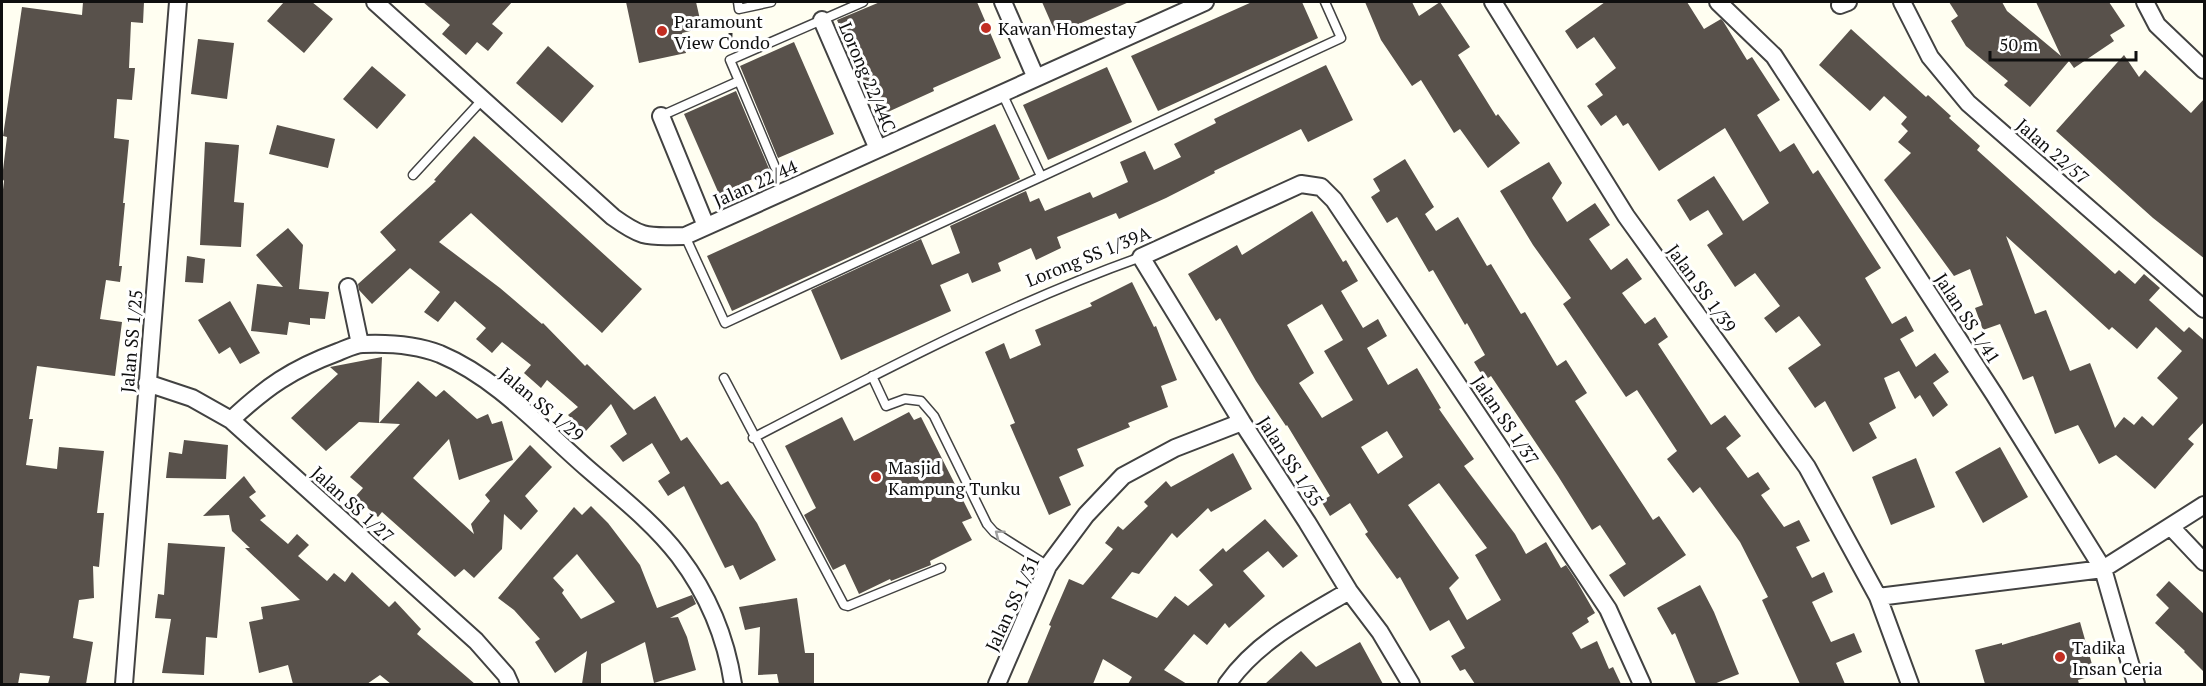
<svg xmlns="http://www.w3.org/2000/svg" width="2206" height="686" font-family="'PT Serif',serif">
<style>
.building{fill:#58514b;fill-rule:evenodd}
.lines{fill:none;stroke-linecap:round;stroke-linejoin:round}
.lane-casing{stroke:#424242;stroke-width:11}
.street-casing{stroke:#424242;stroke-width:20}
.path{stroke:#313131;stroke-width:4;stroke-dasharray:6 3;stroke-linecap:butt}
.lane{stroke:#fff;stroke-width:8}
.street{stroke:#fff;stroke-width:16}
.oneway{stroke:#9f9f9f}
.poi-dot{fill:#c22e23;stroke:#fff;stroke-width:2}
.labels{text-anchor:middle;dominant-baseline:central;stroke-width:6;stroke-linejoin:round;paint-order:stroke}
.poi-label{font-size:18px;fill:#0f0f0f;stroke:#fff;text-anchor:start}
.street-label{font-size:18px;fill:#0f0f0f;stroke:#fff}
</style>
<rect width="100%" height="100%" fill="#fffef1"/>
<path class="building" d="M83,2H144L143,23L131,22L129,68H135L132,100L117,99L114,138L129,140L123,203H125L119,266H122L120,282L106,280L100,319L122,322L115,376L37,366L29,419H33L26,465L57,469L59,447L104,451L97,513H104L99,567L93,566L94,598L79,600L73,638L93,642L86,684H48L50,676L20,673L18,684H2V198L4,181L2,178L7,137L3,136L22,7L82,15Z
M284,2H312L333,19L304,53L267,21Z
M423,2H512L492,24L503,33L488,51L477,42L466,55L442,34L450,25Z
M626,2H696L702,28L682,33L686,53L639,63Z
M880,2H977L1001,58L933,88L934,91L879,116L837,20Z
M1042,2H1129L1056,34Z
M1252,2H1302L1318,38L1158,111L1131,56Z
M1365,2H1412L1419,16L1440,2L1470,47L1458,55L1496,116L1498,114L1520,143L1488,168L1460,129L1454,133L1421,80L1412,86L1381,40Z
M1605,2H1687L1704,29L1721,19L1723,21L1747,60L1752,57L1780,100L1757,115L1780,152L1794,143L1813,174L1818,170L1881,268L1865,278L1892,324L1906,316L1914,331L1900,339L1916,367L1935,353L1949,372L1933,383L1948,405L1933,417L1920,395L1915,399L1899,371L1884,378L1896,408L1869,423L1877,438L1853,452L1825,401L1815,408L1788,368L1821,345L1799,316L1776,333L1764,318L1780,306L1755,273L1735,287L1707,245L1723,234L1708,210L1690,221L1677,200L1714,176L1743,221L1769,203L1725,128L1659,171L1628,123L1623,126L1616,115L1601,126L1587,106L1603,95L1595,84L1616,68L1594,37L1577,49L1565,31Z
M1949,2H2002L2007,11L2061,56L2036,2H2109L2125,26L2110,35L2114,41L2074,68L2069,61L2030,107L2004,85L2008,81L1966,46L1951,21L1958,16Z
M1851,29L1926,97L1928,95L1951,116L1949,118L1980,146L1977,150L2115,274L2119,270L2135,284L2144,274L2160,288L2149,300L2184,332L2189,327L2205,341V421L2188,439L2194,444L2155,489L2116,455L2099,464L2078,425L2055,434L2033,376L2023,380L2000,324L1983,330L1975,308L1983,305L1970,269L1954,276L1884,180L1911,153L1898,142L1908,131L1901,124L1907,117L1884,96L1870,111L1819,65ZM2006,236L2109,330L2112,327L2137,349L2156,327L2182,351L2157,378L2178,398L2153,426L2142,416L2134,425L2124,417L2115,428L2090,363L2070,371L2046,310L2035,314Z
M198,39L234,43L227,99L191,94Z
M794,42L834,134L778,158L740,66Z
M548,46L594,86L562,123L516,83Z
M2124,55L2139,77L2145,70L2191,113L2205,98V259L2153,218L2056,131Z
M1326,65L1353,120L1308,142L1301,129L1214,171L1215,173L1166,198L1119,219L1116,213L1057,237L1061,248L1036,260L1031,248L998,263L1001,271L972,283L968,273L940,285L951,311L841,360L811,290L921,239L932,265L960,253L950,226L1026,191L1030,202L1039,198L1045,211L1090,192L1093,198L1128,182L1120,162L1145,151L1154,170L1181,157L1174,144L1216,123L1214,119Z
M372,66L406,95L377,129L343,99Z
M1107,67L1132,122L1048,160L1023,105Z
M736,91L770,171L719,194L684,114Z
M995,124L1020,179L732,311L707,256Z
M277,125L335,139L328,168L269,154Z
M474,136L642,289L602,333L471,213L439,242L500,288L542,324L543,323L585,366L587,364L634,410L655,396L681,441L687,437L721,485L728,481L757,523L776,560L740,580L733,565L725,568L684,486L668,496L658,481L670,473L652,443L623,462L610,446L627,434L611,404L585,432L568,415L578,407L547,380L541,388L524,373L531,365L502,342L492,353L476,339L486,328L455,301L438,322L424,312L440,292L410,268L372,304L359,290L358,284L396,250L380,232L436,181L434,180Z
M205,142L239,145L234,202L244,203L241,247L200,245Z
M1405,159L1434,207L1425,214L1436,231L1458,217L1487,266L1491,264L1521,314L1525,312L1557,366L1566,360L1587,393L1575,401L1653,520L1659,516L1686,555L1624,597L1609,575L1626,564L1600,525L1592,530L1558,476L1491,376L1485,380L1474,362L1485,355L1467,323L1465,325L1433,270L1429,272L1397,217L1387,223L1371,197L1380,191L1373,179Z
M1549,162L1562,183L1552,198L1567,222L1595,203L1610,225L1589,239L1611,270L1627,258L1642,279L1622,293L1645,324L1655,317L1668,337L1658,344L1711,425L1725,415L1741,436L1726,448L1748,478L1758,472L1770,489L1761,495L1784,527L1799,520L1810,541L1796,547L1812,578L1824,572L1833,592L1812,602L1831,642L1854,633L1862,652L1836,663L1845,684H1800L1762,600L1768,597L1740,542L1700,487L1693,493L1667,459L1677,451L1637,390L1626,397L1563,304L1571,298L1533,245L1500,191Z
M1312,211L1343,262L1346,260L1358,281L1341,291L1363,328L1378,319L1387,336L1367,348L1388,385L1417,368L1441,408L1439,409L1474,459L1464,466L1515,534L1526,554L1546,542L1561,568L1566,565L1576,580L1595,613L1587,618L1589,622L1572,633L1581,649L1597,641L1609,669L1613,667L1621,684H1475L1465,669L1460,671L1451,656L1465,648L1449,620L1430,631L1400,577L1397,579L1365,534L1368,532L1350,503L1330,516L1321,501L1330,496L1287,425L1286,426L1256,381L1220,318L1216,321L1188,274L1237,245L1242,255ZM1322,304L1343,340L1324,351L1353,400L1322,418L1299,383L1314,373L1287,325ZM1387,431L1403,457L1378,474L1361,447ZM1439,483L1487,548L1475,555L1501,600L1467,620L1449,588L1459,578L1408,505Z
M288,228L303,245L299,289L329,292L325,319L310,318V325L289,322L287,335L251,331L257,284L283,287L256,255Z
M187,256L205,259L203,283L185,282Z
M1132,282L1154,327L1156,326L1177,380L1161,386L1168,407L1128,423L1130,427L1077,449L1084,466L1059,477L1071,505L1049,515L1010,425L1015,423L985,352L1004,343L1010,359L1041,345L1035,330L1092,306L1090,303Z
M230,301L260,353L240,364L230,347L219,354L198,320Z
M382,357L379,423L418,381L436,397L444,390L477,419L488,414L492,424L502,421L513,460L459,480L449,439L413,478L474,534L471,524L490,501L485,495L530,445L552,467L525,496L538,511L521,530L504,514L502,549L474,578L464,569L455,577L382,512L378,517L355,497L363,488L350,477L400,424L359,422L326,451L291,418L338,374L330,367Z
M909,412L914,420L921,417L972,518L962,522L972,540L930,561L931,565L891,581L890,579L859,594L845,564L833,570L804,515L816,508L785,446L842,417L854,441Z
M184,440L228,445L226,479L166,478L169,452L182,454Z
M2000,447L2028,497L1983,523L1955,472Z
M1233,453L1252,489L1211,512L1208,508L1177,538L1172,533L1139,574L1132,572L1111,598L1157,618L1175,596L1188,606L1213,585L1199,570L1223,548L1226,552L1265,519L1298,556L1283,568L1268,551L1243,571L1265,596L1229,628L1225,623L1207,645L1194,634L1164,670L1187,684H1128L1132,677L1103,659L1093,684H1027L1051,626L1049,625L1069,579L1083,585L1113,549L1105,543L1118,526L1123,530L1148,506L1144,502L1166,481L1171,487Z
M1916,458L1935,507L1891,525L1872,477Z
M244,476L256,492L249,497L266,516L260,520L288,544L297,534L309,545L298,556L327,581L334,573L345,582L352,572L389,607L395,601L421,629L417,634L475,684H391L380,675L367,684H293L288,665L259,673L249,622L263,619L261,607L300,600L245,548H250L232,531L229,515L203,516Z
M591,506L608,523L640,565L657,608L692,595L696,604L670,618L678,617L687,637L696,670L654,683L645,642L601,664V684H582L587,651L555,673L535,642L540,639L514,610L498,598L574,507L582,515ZM577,554L615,602L581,619L562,593L564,590L553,578Z
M168,543L225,547L217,638L206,637L204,675L162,673L171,619L155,618L158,594L164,595Z
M2169,581L2205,615V673L2184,652L2185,651L2155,623L2169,608L2156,595Z
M1700,585L1714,612L1739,674L1714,684H1696L1675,633L1672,635L1657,608Z
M797,598L805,653H814V684H779L777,674L758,675L760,627L745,630L739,607Z
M2080,622L2095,675L2078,680L2079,684H1985L1975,650L2002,643V645Z
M1360,642L1383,684H1265L1301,651L1316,667Z"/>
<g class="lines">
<defs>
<path id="lane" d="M738,2L739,9L771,2
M739,81L775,167
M1002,93L1041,176
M661,116L739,81L730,60L863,2
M413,175L483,99
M685,236L725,323L1341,38L1325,2
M872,376L886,406L905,399L921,401L934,416L987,524L994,532L1048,566
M724,378L844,605L848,606L941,568
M753,438C880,372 1006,305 1141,257"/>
<path id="street" d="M375,2L613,217C645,240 648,236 685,236L1205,2
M1003,2L1036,78
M1493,2L1626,216L1807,467L1878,597L1910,684
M1718,2L1774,56L1994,394L2103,569L2136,684
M1902,2L1930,57L1968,103L2204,309
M2145,2L2157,25L2204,70
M1840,5L1848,2
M822,20L878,149
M661,116L706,226
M348,287L360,344
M147,383L192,398L231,420L476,641L506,675L510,684
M231,420C266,387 292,369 338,352C346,349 355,344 363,344C388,343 417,345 440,354C497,378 541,428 587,468C618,495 654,523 679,556C707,593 726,638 733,684
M2171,527L2204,562
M1878,597L2103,569L2204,505
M124,684L178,2
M997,684L1048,566L1086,515L1123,476L1175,448L1242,422
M1227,684C1257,641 1305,617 1349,591
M1411,684L1380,632L1349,591L1307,522L1242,422L1141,257L1301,184L1321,187L1334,200L1608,609L1642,684"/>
</defs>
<use href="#lane" class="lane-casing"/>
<use href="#street" class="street-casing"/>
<path class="path" d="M730,48L731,20"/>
<use href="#lane" class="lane"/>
<use href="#street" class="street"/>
</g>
<defs><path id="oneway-chevron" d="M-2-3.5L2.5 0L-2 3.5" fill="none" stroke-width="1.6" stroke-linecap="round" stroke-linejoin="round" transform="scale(1.5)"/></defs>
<use class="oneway" href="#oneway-chevron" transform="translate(999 534) rotate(-143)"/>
<g class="poi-dot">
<circle cx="986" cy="28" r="6"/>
<circle cx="662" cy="31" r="6"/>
<circle cx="876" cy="477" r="6"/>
<circle cx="2060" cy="657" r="6"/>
</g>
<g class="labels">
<g class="poi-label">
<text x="674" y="21">Paramount<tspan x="674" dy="21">View Condo</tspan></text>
<text x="998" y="28">Kawan Homestay</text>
<text x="888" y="467">Masjid<tspan x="888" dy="21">Kampung Tunku</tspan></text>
<text x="2072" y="647">Tadika<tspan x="2072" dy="21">Insan Ceria</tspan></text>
</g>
<g class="street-label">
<text transform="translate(868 77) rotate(67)">Lorong 22/44C</text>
<text transform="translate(2053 151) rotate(41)">Jalan 22/57</text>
<text transform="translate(755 183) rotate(-24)">Jalan 22/44</text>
<text transform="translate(1088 256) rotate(-22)">Lorong SS 1/39A</text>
<text transform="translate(1702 288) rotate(54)">Jalan SS 1/39</text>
<text transform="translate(1968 318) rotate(57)">Jalan SS 1/41</text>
<text transform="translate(131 341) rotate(-85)">Jalan SS 1/25</text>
<text transform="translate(542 404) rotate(40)">Jalan SS 1/29</text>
<text transform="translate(1506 420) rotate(56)">Jalan SS 1/37</text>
<text transform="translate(1291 461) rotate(57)">Jalan SS 1/35</text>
<text transform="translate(353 504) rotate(42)">Jalan SS 1/27</text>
<text transform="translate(1012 603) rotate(-65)">Jalan SS 1/31</text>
</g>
</g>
<rect width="2206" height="686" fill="none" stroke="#0f0f0f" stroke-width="6"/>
<path d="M1990 51v9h146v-9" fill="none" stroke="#0f0f0f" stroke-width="3"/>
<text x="1999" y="51" font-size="18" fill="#0f0f0f" stroke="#ffffff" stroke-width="4.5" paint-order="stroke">50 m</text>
</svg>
